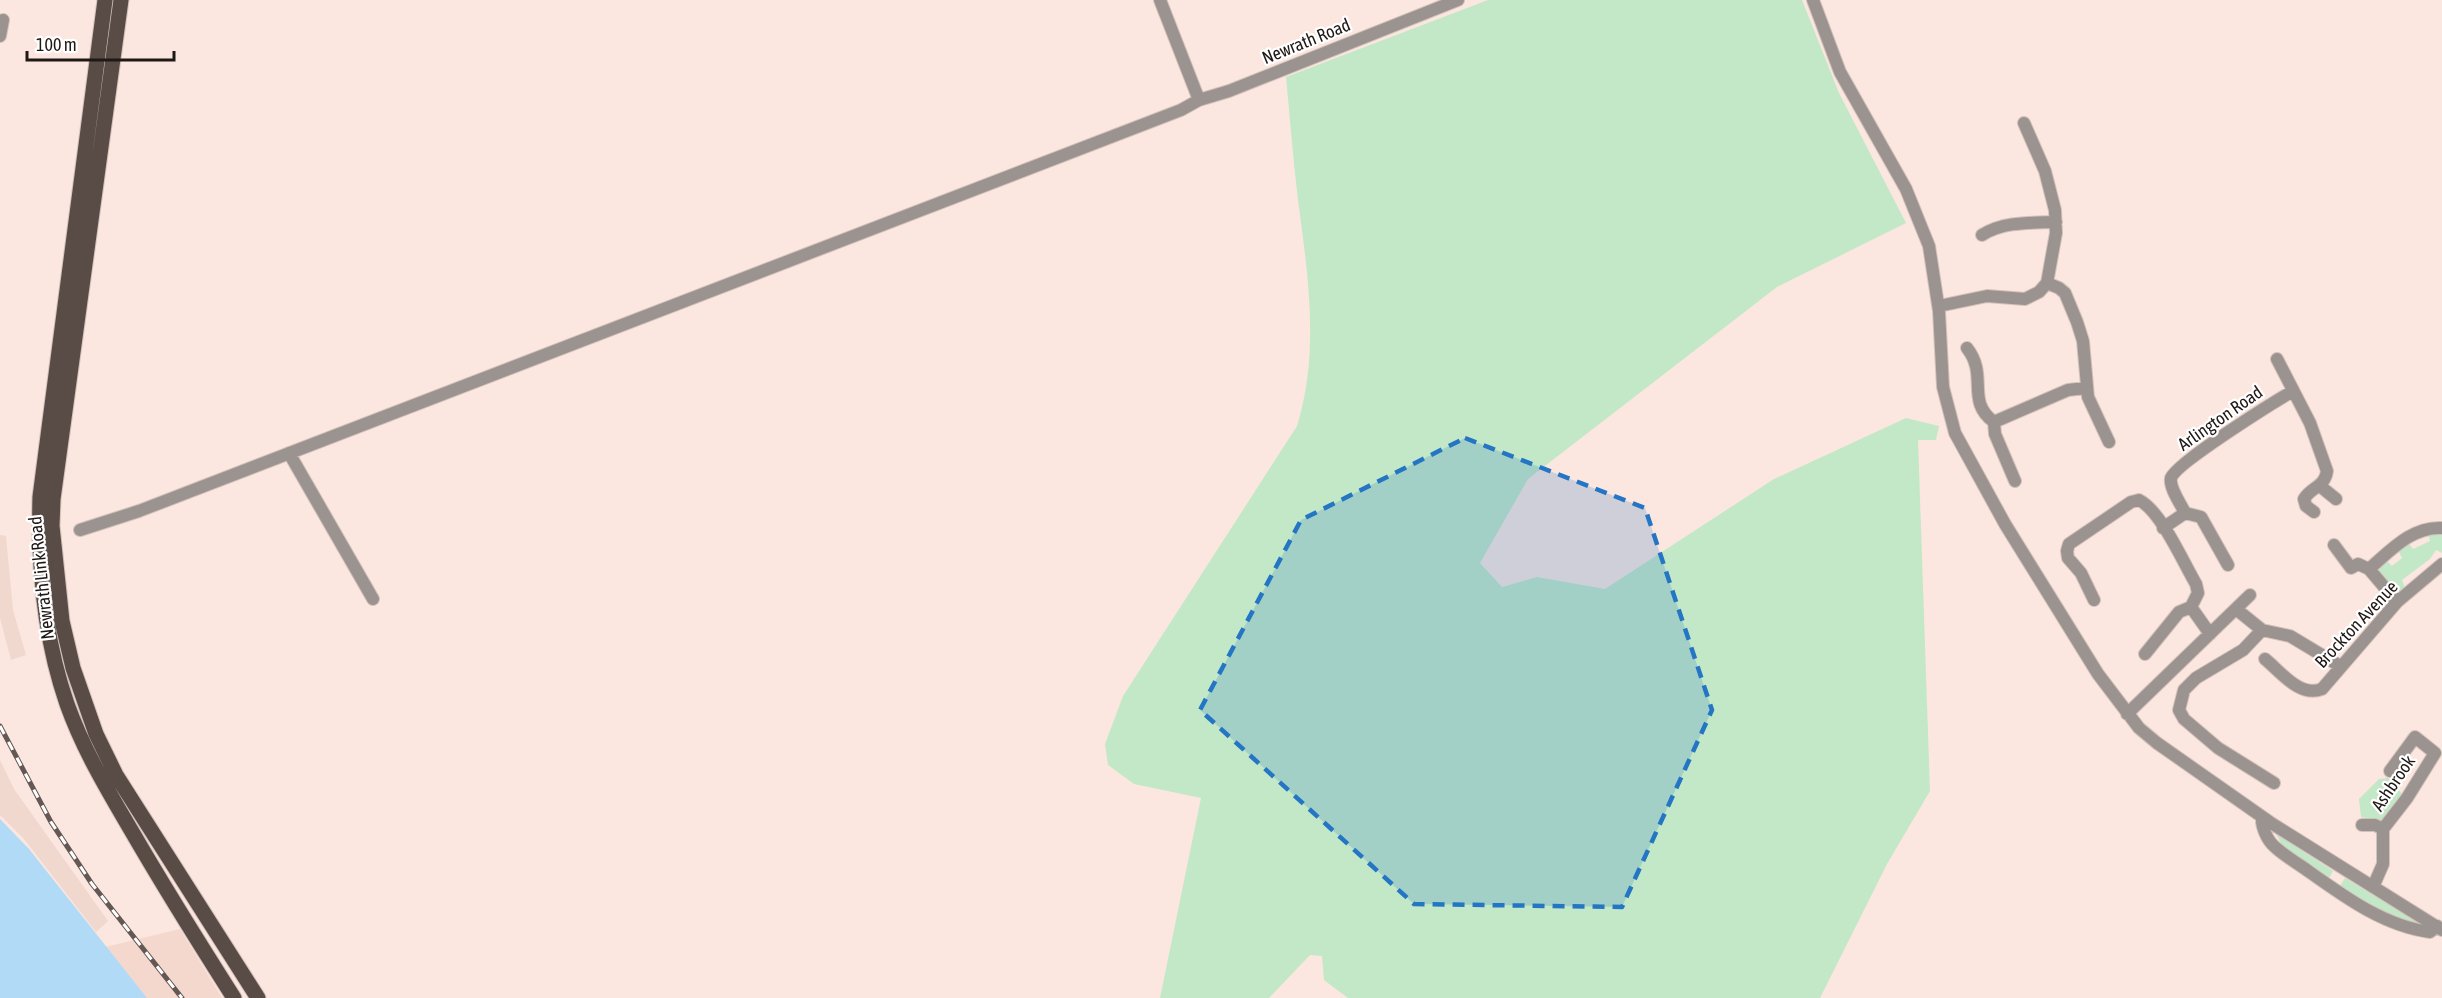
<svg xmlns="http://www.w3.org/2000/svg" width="2442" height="998" font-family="'Asap Condensed',sans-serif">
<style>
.built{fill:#f4d8cd}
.industrial{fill:#f0d8ce}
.green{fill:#c3e8c7}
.water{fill:#b0daf6}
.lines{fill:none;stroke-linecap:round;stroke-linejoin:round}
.minor-casing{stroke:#d3c2bb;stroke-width:14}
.major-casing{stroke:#d3c2bb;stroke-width:17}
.minor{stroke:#9b9390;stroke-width:12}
.major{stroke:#594b46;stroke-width:15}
.rail-casing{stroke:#635853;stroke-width:5}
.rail{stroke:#fff;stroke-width:3;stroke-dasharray:9;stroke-linecap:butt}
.marked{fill:#2475c4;fill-opacity:0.2;stroke:#2475c4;stroke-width:4.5;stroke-dasharray:12 8;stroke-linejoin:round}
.labels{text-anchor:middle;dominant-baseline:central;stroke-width:4.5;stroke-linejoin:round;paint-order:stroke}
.street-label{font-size:18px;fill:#1f1815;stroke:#fff}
</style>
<rect width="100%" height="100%" fill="#fbe7df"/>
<path class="built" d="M180,929L222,998H147L105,947Z"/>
<path class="industrial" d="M0,535L6,536L13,610L26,655L11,660L0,618Z
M0,760L14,789L108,921L96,932L24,839L0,815Z"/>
<path class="green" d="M1488,0H1802L1839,93L1906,223L1777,287L1528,479L1480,563L1502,587L1537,577L1605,589L1774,479L1906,418L1939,426L1936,440H1918L1930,791L1887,864L1820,998H1348L1324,980L1322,956L1310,955L1269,998H1160L1201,798L1134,784L1108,765L1105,744L1123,696L1297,426C1320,352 1308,275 1298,200C1293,159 1290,118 1286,77Z
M2428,532H2442V553L2436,550L2430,559L2402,580L2405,588L2396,593L2379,574L2380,565L2386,560L2392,566L2402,558L2398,550L2408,542L2413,549L2430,541Z
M2388,778L2403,795L2383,821L2361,817L2359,799L2379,779Z
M2276,834L2333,871L2328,880L2285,850Z
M2345,878L2422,925L2383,912L2340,886Z"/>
<path class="water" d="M0,819L29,849L147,998H0Z"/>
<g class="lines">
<defs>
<path id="minor" d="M1160,0L1199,100
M1813,0L1840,72L1906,189L1929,246L1939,311L1943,387L1955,433L2005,524L2098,674L2139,728L2157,743L2271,823L2442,930
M0,36L3,20
M1982,235C2004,221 2032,223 2056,222
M2047,283L2059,288L2065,293L2077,322L2083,341L2088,397L2109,442
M1939,306L1987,296L2025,299L2039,292L2047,283L2056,233L2055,210L2045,171L2024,123
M1967,348C1989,376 1965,401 1994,422L1995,434L2015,481
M2277,359L2310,423L2327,471C2325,487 2311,487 2304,499L2306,506L2314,512
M1994,422L2068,390L2086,388
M289,453L373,599
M2320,486L2336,499
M2163,528L2185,513
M80,530L139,511L1181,110L1199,100L1229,91L1458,0
M2334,545L2351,568L2358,564L2369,569L2397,602
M2228,565L2201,517L2185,513C2181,504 2169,488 2171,478C2176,463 2274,402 2293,391
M2369,569C2390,551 2412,526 2442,528
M2094,600L2081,573L2068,558L2067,551L2069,544L2131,502L2139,500C2161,511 2183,562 2196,584L2198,593L2191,607L2210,634
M2236,609L2262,630L2290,636L2340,666
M2262,630L2243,650L2196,678L2184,690L2179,710L2184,719L2218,748L2274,783
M2145,654L2179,612L2191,607
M2265,659C2281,672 2300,698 2322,689L2397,602L2442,564
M2127,714L2250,595
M2262,817C2261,826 2267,840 2274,846C2282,854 2294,861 2304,868C2342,895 2383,926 2430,932L2437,926
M2362,825H2375L2383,829
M2373,887L2383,864V829L2407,798L2435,753L2415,737L2390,771"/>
<path id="major" d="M105,0L40,497C38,566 44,638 67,704C83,749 107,789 131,830C164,887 199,943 234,998
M121,0L53,499L52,526L62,621L73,668L96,734L116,775L258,998"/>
</defs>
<use href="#minor" class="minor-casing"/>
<use href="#major" class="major-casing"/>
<use href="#minor" class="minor"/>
<use href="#major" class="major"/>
<defs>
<path id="rail" d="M0,726L51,822L92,884L182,998"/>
</defs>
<use href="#rail" class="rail-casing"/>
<use href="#rail" class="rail"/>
</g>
<path class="marked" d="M1465,438L1645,508L1712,710L1622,907L1414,904L1200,710L1301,520Z"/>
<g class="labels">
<g class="street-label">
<text transform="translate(1306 41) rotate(-22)">Newrath Road</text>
<text transform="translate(2220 418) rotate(-35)">Arlington Road</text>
<text transform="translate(41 578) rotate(-96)">Newrath Link Road</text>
<text transform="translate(2356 624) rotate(-47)">Brockton Avenue</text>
<text transform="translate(2393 783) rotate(-56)">Ashbrook</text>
</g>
</g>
<path d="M27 51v9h147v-9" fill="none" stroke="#1f1815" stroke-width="3"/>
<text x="36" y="51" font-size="18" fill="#1f1815" stroke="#ffffff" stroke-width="4.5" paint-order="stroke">100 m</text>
</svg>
